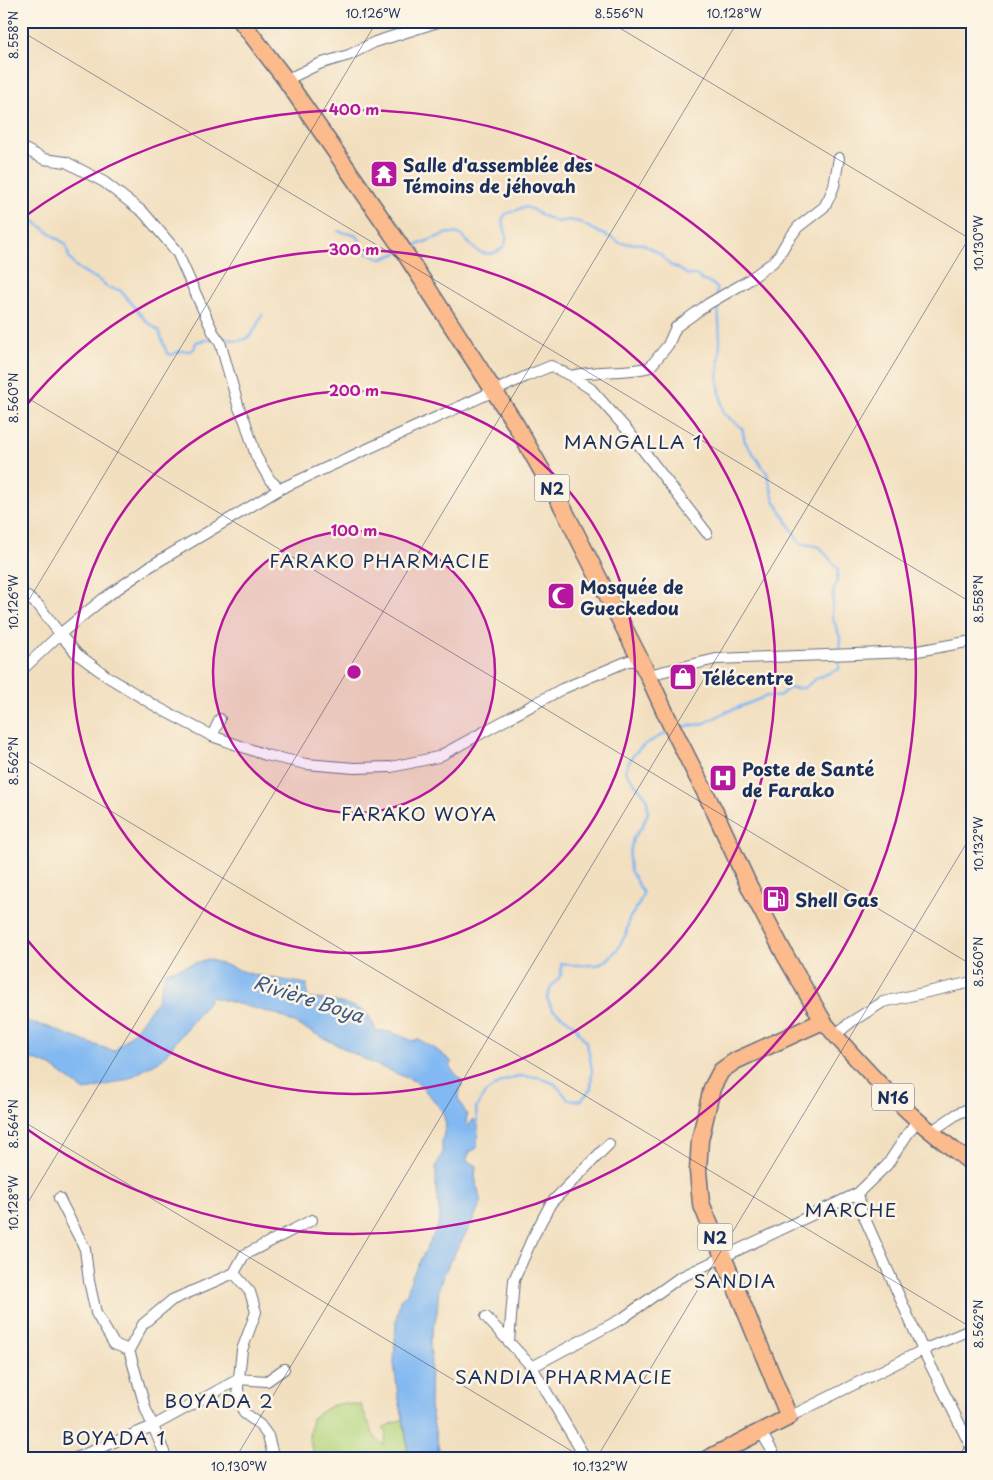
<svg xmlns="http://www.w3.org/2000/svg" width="993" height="1480" font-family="'Playpen Sans',sans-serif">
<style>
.green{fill:#b2d57e;stroke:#66826e}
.water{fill:#83b9f2;stroke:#4f74a8}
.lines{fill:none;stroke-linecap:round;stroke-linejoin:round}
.stream{stroke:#83b9f2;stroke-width:2.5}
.minor-casing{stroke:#666d80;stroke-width:12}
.primary-casing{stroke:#666d80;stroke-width:18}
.trunk-casing{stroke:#666d80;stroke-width:19}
.minor{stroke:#fff;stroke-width:10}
.primary{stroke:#fbbb8d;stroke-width:15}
.trunk{stroke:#fbbb8d;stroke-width:16}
.ticks{fill:none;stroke:#1b2f5e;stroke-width:1;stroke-opacity:0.45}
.ring{fill:none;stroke:#b5179e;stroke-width:2.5}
.labels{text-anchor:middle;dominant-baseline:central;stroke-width:5;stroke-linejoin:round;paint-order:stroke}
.shield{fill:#fcf5e5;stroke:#5e6a86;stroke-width:1}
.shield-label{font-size:16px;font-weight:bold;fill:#1b2f5e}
.poi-label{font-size:18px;font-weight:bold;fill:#1b2f5e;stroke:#fcf5e5;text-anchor:start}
.neighbourhood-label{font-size:19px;letter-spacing:1px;fill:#1b2f5e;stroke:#fcf5e5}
.water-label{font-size:19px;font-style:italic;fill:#3a588a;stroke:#fcf5e5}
.centre{fill:#b5179e;stroke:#fcf5e5;stroke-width:2.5}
.ring-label{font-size:15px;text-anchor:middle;font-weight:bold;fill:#b5179e;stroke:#fcf5e5;stroke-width:5;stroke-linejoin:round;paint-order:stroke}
.neatline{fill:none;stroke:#1b2f5e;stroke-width:2}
.ticks-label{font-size:12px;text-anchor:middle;fill:#1b2f5e}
</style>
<rect width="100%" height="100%" fill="#fcf5e5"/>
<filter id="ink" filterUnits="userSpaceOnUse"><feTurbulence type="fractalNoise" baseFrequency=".02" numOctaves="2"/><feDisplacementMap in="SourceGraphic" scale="10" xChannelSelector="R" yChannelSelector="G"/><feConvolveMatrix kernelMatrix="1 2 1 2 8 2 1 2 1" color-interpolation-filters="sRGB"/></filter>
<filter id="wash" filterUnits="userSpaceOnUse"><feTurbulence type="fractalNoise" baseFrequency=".0096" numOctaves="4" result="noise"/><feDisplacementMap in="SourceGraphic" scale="20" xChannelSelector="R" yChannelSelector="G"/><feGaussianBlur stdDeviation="1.12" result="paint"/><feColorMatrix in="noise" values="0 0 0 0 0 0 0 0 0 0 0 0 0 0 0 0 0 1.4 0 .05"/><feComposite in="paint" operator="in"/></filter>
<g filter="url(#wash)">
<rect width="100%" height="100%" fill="#f2dfbf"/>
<path class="green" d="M344,1403L361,1405L374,1436L384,1445L386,1434L382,1428L403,1419L409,1459H314L309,1437L312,1418L330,1406Z"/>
<path class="water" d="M208,959L254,975L307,984V997C322,1000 351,1003 364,1011C370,1015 373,1024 376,1031C388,1029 401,1036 413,1041L418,1039L434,1048L451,1061V1069L460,1078L462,1084L458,1098L467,1115L466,1123L469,1126L473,1119L478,1126L477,1148L470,1152L466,1160L476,1166L475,1177L481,1203L469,1228L449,1263L439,1287L437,1312L430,1341L431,1356L430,1407L441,1459H409L406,1432L398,1395L394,1364L396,1321L400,1300L407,1293L412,1276L437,1228L440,1217L436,1186V1166L442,1154V1141L446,1125L443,1113L432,1098L417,1082L374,1064L279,1015L212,997L162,1059L128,1079L85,1091L51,1066L21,1055V1020L48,1027L86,1042L114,1051L136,1029L157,1001L166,972Z"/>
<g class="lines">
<path class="stream" d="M21,211L55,237L66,244C67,249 68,255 70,259C78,274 98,275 108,288L120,290L146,321L159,331L167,353L171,355L180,351H190L194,349L196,342L213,339
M338,231L357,236L367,253L382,259L397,253
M409,248L448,233L460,234C466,239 471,247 478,251C488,257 505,252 506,240C507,234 504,226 502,220L506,214L524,207L532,209L543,216L558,222L569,220L579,222L600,233L612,238L620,243L643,244L660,254L670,265L677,268L688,275H696L703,281L711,283L717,288V296
M718,301L720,341L718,379L723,413L742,428L745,442L767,473L774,500L800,543L820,547L838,569L837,581L833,594L832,616L840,637L839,653
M221,338C226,337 228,339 233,340C251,344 255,328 262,315
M679,727L703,724L724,713L767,696L778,697L789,688H804L817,678L839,669V658
M475,1124L477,1121L476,1108L486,1092L503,1081L518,1076L538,1077L555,1084L568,1099L581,1101L591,1088L592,1070L589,1053L586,1042L574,1025L552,1009L547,998L551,987L561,975V963L573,965H596L607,960L617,950L626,934L629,919L639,904L643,893L630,870L629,858L633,838L642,827L648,812L647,798L625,771C634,747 647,743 668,732"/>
</g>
</g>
<g filter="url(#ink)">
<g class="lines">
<defs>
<path id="minor" d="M286,80L319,64L349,55L375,42L441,21
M21,147L44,159L66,162L104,182L144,213L177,252L213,332L220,342L239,408L245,421L256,456L270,480L280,489
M571,376C597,369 625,374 650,367L668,345L676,327L708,304L746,282L772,263L778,257L786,243L798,227L824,207L829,198L834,186L839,158
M21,592L39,606L60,634L77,654L108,677L157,707L212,736L266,755L306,764L354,768L391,767L438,757L562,689L628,661H640
M21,671L60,634L103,599L149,567L280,489L529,375L551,366L571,376L591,389L629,432L707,533
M648,675L716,659L912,652L972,641
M212,736L220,719
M835,1035L851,1022L883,1002L972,982
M932,1131L957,1114L972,1107
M858,1193L862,1212L923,1350L972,1449
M59,1198L85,1249L89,1281L96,1313L114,1344L129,1350
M486,1317L532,1367L586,1459
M509,1342L514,1280L532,1239L551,1203L609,1144
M532,1367L623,1318L679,1278L858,1193L887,1165L917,1120
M789,1417L923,1350L972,1329
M761,1432L777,1459
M21,1444L27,1459
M73,1459L153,1426L239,1379L267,1381L284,1369
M167,1459L146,1410L129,1350L143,1324L172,1300L234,1273
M270,1459L272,1451L268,1436L260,1425L244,1413L239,1401L238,1387L242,1350L256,1312L250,1292L234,1273L244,1255L312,1220
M968,1459L972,1457"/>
<path id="primary" d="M823,1021C852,1055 882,1088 915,1118C933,1134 953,1149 972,1164"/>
<path id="trunk" d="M241,21L286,80L399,244L516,425L537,462L562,506L648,675L670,723L714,810L750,888L785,955L823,1021L735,1061L721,1071L712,1088L700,1140L698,1171L701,1203L789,1417L707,1459"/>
</defs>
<use href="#minor" class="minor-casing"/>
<use href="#primary" class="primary-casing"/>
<use href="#trunk" class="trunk-casing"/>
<use href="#minor" class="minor"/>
<use href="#primary" class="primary"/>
<use href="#trunk" class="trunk"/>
</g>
</g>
<path class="ticks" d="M608,21L972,240M21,31L972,603M21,394L972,965M21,613L377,21M21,757L972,1328M21,1120L585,1459M21,1214L738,21M235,1459L972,233M596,1459L972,834M957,1459L972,1435"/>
<circle cx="354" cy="672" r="141" fill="#b5179e" fill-opacity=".12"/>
<g class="ring">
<circle cx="354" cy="672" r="141"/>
<circle cx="354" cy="672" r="281"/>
<path d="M21 412A422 422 0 1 1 21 932"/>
<path d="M24 217A562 562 0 1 1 24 1127"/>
</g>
<defs>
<symbol id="temple-square" viewBox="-11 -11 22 22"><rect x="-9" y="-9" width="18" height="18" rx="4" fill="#b5179e" stroke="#fcf5e5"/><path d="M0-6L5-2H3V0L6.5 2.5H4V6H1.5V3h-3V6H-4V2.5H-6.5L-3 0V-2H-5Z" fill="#fff"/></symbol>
<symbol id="mosque-square" viewBox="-11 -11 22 22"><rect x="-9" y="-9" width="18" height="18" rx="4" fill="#b5179e" stroke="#fcf5e5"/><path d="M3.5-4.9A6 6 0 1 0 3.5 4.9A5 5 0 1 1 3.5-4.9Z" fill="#fff"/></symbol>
<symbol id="shop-square" viewBox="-11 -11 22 22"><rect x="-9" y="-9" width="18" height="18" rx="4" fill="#b5179e" stroke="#fcf5e5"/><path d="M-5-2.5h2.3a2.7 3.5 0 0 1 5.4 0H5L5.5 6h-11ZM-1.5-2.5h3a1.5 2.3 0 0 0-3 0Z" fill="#fff"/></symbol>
<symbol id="hospital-square" viewBox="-11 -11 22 22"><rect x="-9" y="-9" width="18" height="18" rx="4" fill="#b5179e" stroke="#fcf5e5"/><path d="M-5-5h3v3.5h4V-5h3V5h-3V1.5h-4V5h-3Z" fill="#fff"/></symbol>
<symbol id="fuel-square" viewBox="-11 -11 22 22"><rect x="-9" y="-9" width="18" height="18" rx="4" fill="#b5179e" stroke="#fcf5e5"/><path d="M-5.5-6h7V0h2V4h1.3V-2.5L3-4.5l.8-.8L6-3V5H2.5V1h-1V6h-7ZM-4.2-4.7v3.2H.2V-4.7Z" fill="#fff"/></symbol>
</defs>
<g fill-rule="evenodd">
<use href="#temple-square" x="368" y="158" width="32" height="32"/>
<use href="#mosque-square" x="545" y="580" width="32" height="32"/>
<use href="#shop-square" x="667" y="661" width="32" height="32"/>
<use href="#hospital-square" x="707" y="762" width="32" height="32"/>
<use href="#fuel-square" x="760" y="883" width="32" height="32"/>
</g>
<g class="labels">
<g class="shield">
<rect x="534.5" y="474.5" width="35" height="27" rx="4"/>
<rect x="872" y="1083.5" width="42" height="27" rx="4"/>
<rect x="697.5" y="1223.5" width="35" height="27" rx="4"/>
</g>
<g class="shield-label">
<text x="552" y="488">N2</text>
<text x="893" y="1097">N16</text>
<text x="715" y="1237">N2</text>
</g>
<g class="poi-label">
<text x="403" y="164">Salle d'assemblée des<tspan x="403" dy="21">Témoins de jéhovah</tspan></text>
<text x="580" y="586">Mosquée de<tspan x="580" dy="21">Gueckedou</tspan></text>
<text x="702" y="677">Télécentre</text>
<text x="742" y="768">Poste de Santé<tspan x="742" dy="21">de Farako</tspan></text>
<text x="795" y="899">Shell Gas</text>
</g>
<g class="neighbourhood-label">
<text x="633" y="441">MANGALLA 1</text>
<text x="380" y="560">FARAKO PHARMACIE</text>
<text x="419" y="813">FARAKO WOYA</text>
<text x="851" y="1209">MARCHE</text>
<text x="735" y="1280">SANDIA</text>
<text x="564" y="1376">SANDIA PHARMACIE</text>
<text x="219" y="1400">BOYADA 2</text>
<text x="114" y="1437">BOYADA 1</text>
</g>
<g class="water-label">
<text transform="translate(309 998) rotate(18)">Rivière Boya</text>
</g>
</g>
<circle cx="354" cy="672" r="8" class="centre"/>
<g class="ring-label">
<text x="354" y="115">400 m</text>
<text x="354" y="255">300 m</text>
<text x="354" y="396">200 m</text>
<text x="354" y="536">100 m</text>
</g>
<rect width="993" height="1480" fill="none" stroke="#fcf5e5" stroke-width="55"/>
<rect x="28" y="28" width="938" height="1424" class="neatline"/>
<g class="ticks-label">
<text x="373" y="18">10.126°W</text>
<text x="619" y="18">8.556°N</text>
<text x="734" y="18">10.128°W</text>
<text transform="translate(14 35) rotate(-90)" y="4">8.558°N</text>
<text transform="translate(979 243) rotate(-90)" y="4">10.130°W</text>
<text transform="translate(14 398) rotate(-90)" y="4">8.560°N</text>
<text transform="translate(979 599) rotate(-90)" y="4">8.558°N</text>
<text transform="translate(14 602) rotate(-90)" y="4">10.126°W</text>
<text transform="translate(14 761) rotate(-90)" y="4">8.562°N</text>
<text transform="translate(979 844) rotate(-90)" y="4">10.132°W</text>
<text transform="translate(979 962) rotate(-90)" y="4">8.560°N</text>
<text transform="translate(14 1124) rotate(-90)" y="4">8.564°N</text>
<text transform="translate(14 1203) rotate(-90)" y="4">10.128°W</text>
<text transform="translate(979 1324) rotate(-90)" y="4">8.562°N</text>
<text x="239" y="1471">10.130°W</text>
<text x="600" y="1471">10.132°W</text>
</g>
</svg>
